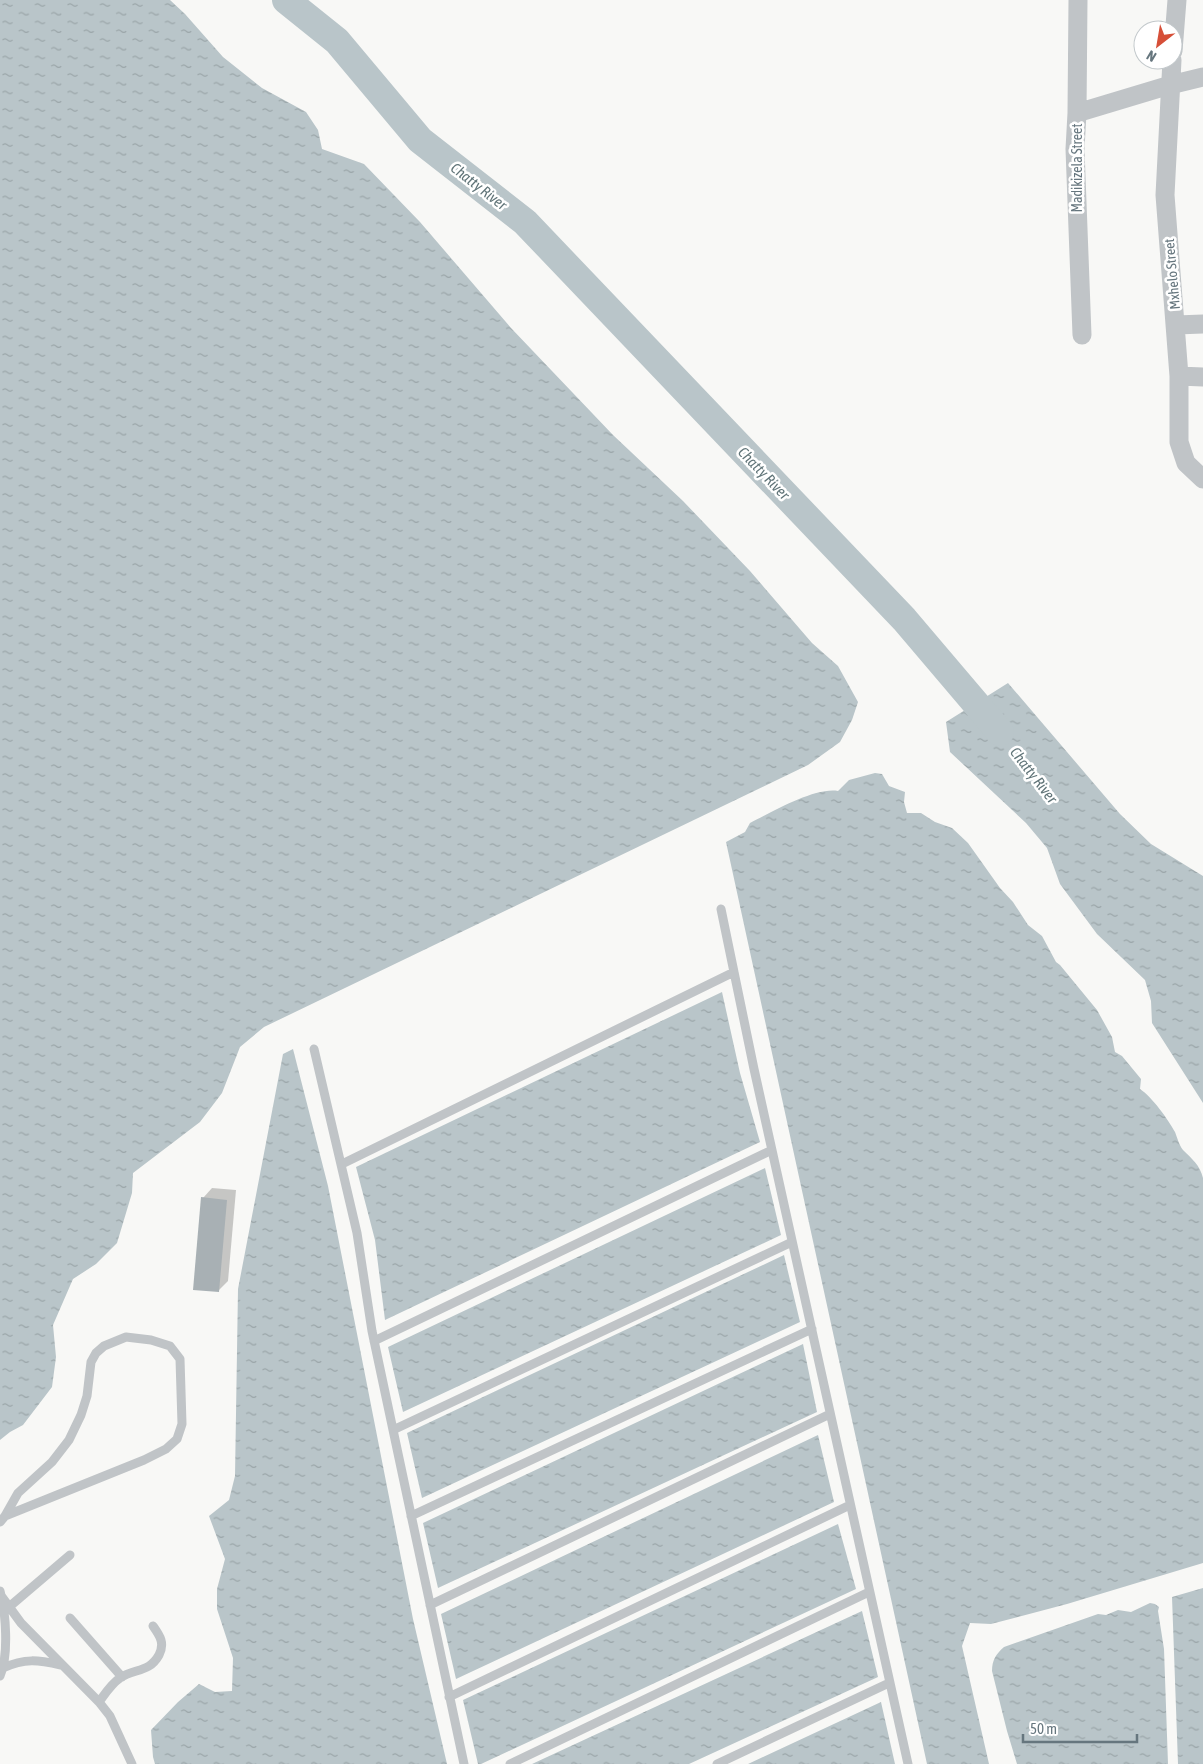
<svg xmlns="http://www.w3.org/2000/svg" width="1203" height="1764" font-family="'Asap Condensed',sans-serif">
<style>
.water{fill:url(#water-ripples)}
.shadow{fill:#0003}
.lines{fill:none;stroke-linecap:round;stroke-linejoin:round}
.river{stroke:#b9c5c9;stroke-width:28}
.building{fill:#a8b0b4}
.lane{stroke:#c0c4c7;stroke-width:9}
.street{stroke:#c0c4c7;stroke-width:19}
.labels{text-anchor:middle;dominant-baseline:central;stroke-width:5;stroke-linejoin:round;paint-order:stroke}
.street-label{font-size:14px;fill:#66767e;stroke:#fff}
.water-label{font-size:15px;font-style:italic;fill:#607478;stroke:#fff}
</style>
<defs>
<pattern id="water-ripples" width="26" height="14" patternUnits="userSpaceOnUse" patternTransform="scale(1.25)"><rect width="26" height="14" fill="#b9c5c9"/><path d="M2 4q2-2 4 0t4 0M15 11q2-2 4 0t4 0" fill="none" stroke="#9aa5a8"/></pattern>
</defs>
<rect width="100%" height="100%" fill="#f8f8f6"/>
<path class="water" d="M0,0H170L185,14L223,57L262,88L306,112L318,130L322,149L364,164L420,222L511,328L613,435L683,501L750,571L812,643L838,666L858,702L852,720L840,742L808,765L264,1027L240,1047L222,1093L200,1122L133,1173L132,1193L117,1243L96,1264L73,1279L53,1325L56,1357L52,1387L23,1425L10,1432L0,1440Z
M1008,683L1120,814L1151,844L1203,876V1103L1152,1023L1151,1001L1145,980L1097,934L1060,884L1047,848L1026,823L950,752L946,722Z
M875,773L882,774L889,786L905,792L904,802L907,813H921L935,822L952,828L968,843L1000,888L1013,902L1028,925L1042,936L1056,962L1060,965L1097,1010L1112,1037L1115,1052L1122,1056L1141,1079L1140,1089C1152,1097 1168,1119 1175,1132C1177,1137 1179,1145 1183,1150C1192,1159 1200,1165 1203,1178V1563L1067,1604L991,1624L970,1623L962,1646L989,1764H927L726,842L745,832L750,823C772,812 815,787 838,791L849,780Z
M722,992L740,1073L760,1142L385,1320L375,1240L356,1167Z
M293,1049L328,1186L413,1619L447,1764H155L153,1757L151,1730L178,1702L199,1684L215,1692L232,1691L233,1658L217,1609V1589L225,1559L209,1516L229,1500L235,1476L238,1289L283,1054Z
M765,1168L781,1235L403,1412L388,1347Z
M784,1255L800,1322L422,1498L407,1433Z
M803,1344L817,1412L438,1588L423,1523Z
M818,1435L834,1502L456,1679L441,1614Z
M838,1524L856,1589L481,1764H478L463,1700Z
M1203,1588V1764H1178L1172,1597Z
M1150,1603L1155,1604L1159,1607L1158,1611L1164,1649L1168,1764H1017L1007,1731L992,1671C992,1660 996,1654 1004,1647L1098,1614L1106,1615L1118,1610L1131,1612Z
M862,1611L878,1677L689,1764H532Z
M881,1702L895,1764H748Z"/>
<path class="shadow" d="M212,1188L236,1190L228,1281L219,1290L203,1198Z"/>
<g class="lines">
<path class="river" d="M286,0L337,41L420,140L525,222L904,619L1000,732"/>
</g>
<path class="building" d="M201,1197L227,1200L219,1292L193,1290Z"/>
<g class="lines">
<path class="lane" d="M721,909L754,1069L908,1764
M314,1049L357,1233L372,1331L464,1764
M342,1164L734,972
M374,1341L772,1150
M393,1430L792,1242
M411,1516L812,1329
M0,1522L5,1516L18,1493L52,1462L69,1440L81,1415L87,1396L91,1362L96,1353L104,1346L126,1337L151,1340L170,1346L180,1359L182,1424L177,1439L166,1449L144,1460L5,1516
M0,1591C6,1613 9,1655 0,1676
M2,1597L21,1623L99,1702L110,1716L132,1764
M430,1605L830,1414
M9,1607L70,1555
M70,1618L122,1677
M3,1668C25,1658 38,1660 61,1665
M449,1697L850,1505
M99,1702C105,1694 111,1684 120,1678C135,1668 149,1673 159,1655C165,1643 160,1636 153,1626
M510,1764L869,1592
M717,1764L889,1683"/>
<path class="street" d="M1078,0L1077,113L1075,149L1082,335
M1173,51L1177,0
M1172,60L1165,195L1179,376V442L1186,463L1203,479
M1077,113L1170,85L1203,77
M1176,325L1203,324
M1179,376L1203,377"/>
</g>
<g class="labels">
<g class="street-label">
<text transform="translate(1077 168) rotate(-90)">Madikizela Street</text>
<text transform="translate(1172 274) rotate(-95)">Mxhelo Street</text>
</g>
<g class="water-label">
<text transform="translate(479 186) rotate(38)">Chatty River</text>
<text transform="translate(764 473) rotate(46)">Chatty River</text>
<text transform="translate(1034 775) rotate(52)">Chatty River</text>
</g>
</g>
<g transform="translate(1158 45) rotate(211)"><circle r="24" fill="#ffffff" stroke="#c2c8cb"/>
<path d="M0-4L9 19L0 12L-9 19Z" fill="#d64f38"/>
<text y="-8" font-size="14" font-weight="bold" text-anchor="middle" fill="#66767e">N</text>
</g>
<path d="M1023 1734v8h114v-8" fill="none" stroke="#66767e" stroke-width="2.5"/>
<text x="1030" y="1734" font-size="15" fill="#66767e" stroke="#ffffff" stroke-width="4" paint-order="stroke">50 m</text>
</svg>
